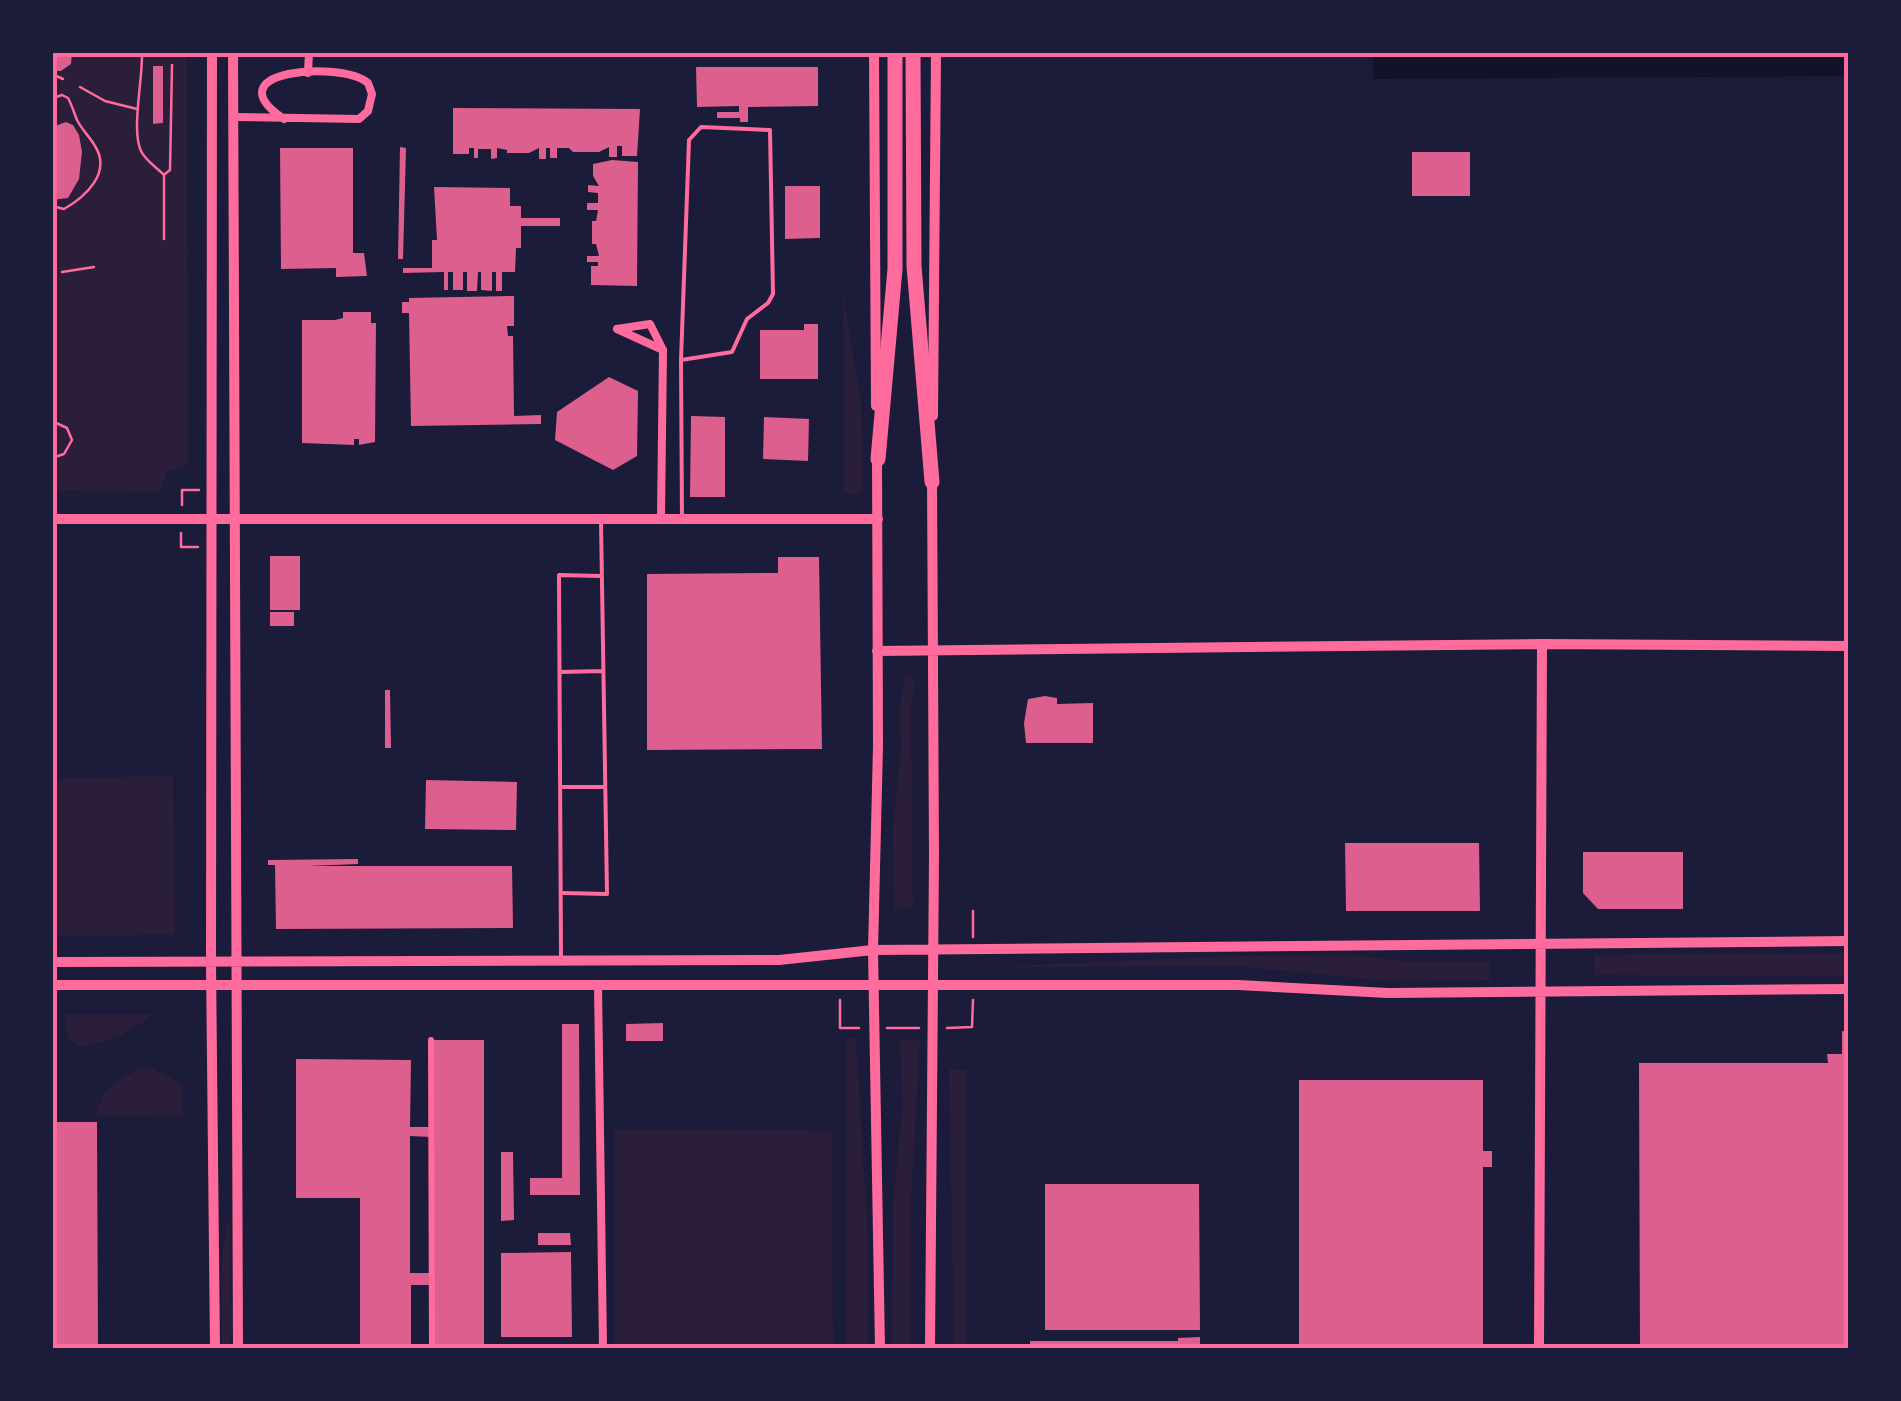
<svg xmlns="http://www.w3.org/2000/svg" width="1901" height="1401" font-family="Montserrat,sans-serif">
<style>
.green{fill:#2a1e3b}
.water{fill:#12122b}
.building{fill:#dd5f8e;fill-rule:evenodd}
.lines{fill:none;stroke-linecap:round;stroke-linejoin:round}
.path{stroke:#ff6b9d;stroke-width:2.5}
.service{stroke:#ff6b9d;stroke-width:4}
.pedestrian{stroke:#ff6b9d;stroke-width:6}
.minor{stroke:#ff6b9d;stroke-width:8}
.tertiary{stroke:#ff6b9d;stroke-width:10}
.motorway{stroke:#ff6b9d;stroke-width:15}
.neatline{fill:none;stroke:#ff6b9d;stroke-width:4}
</style>
<rect width="100%" height="100%" fill="#1b1b3a"/>
<path class="green" d="M53,53H187L188,465L167,471L160,492L53,491Z
M843,294L861,403L863,493L844,494Z
M906,676L912,677L915,684L911,710L913,908L894,909L893,829L901,747L899,710Z
M173,775L175,935L53,936V779Z
M1848,953V977L1595,975L1594,955Z
M1353,955L1413,962L1489,961L1490,980L1389,981L1234,966L985,967L1234,956Z
M65,1014H153C133,1032 106,1044 79,1047L67,1037Z
M847,1038H856L868,1240V1348H846Z
M900,1039L920,1040L911,1205L910,1348H892L893,1205L902,1110Z
M148,1066L183,1084V1117L97,1116C100,1087 122,1076 148,1066Z
M949,1069L967,1070L966,1348H954Z
M615,1129L832,1131L833,1348H615Z
M230,1222L232,1333L230,1348H222V1259L227,1223Z"/>
<path class="water" d="M1373,53H1848V76L1373,79Z"/>
<path class="building" d="M52,52H72L71,64L61,71H52Z
M153,66H163V123L153,124Z
M696,67H818V106L748,107V122H740V118H717V112H739V106L697,107Z
M453,108L640,109L637,156H622V146H617V157H609V147L599,152H573L569,148H557V158H550V148H546V159H539V148L529,153H507V150L497,148V158L491,159V149H478V158H474V148H469V154H453Z
M66,122L73,125L79,135L82,152L79,179L68,198L52,200V127Z
M400,147L406,148L403,259H398Z
M280,148H353V253H364L367,276L336,277V268L281,269Z
M1412,152H1470V196H1412Z
M612,160L638,162L637,286L591,285V266H598V262H587V256H599L596,244H592V221H596L598,210H587V203H598V193L588,192V185L599,186L593,176V164Z
M785,186H820V238L785,239Z
M434,187L510,188V206H521V218H560V226H521V248H516L515,272H502V291H496V272H492V291L481,290V272H478L477,291H467V272H463V290H453V272H448V290H444V272L403,273V268H432V240H437Z
M514,296V326H507L508,336H513L514,416L541,415V424L411,426L409,313H402V302H409V298Z
M343,312H371V323H376L375,442L359,445V439H354V445L302,443V320H335L343,318Z
M804,324H818V379H760V330H804Z
M609,377L638,391L637,456L613,470L555,440L557,412Z
M691,416L725,417V497H690Z
M764,417L809,419L808,461L763,459Z
M270,556H300V610H270Z
M778,557H819L822,749L647,750V574L778,573Z
M270,612H294V626H270Z
M385,690H390L391,748H385Z
M1045,696L1057,698V704L1093,703V743H1026L1024,723L1028,699Z
M426,780L517,782L516,830L425,829Z
M1345,843H1479L1480,911H1346Z
M1583,852H1683V909H1598L1583,893Z
M358,859V864L308,866H512L513,928L276,929L275,865H268V860Z
M663,1023V1041H626V1024Z
M562,1024H579L580,1195H530V1178H562Z
M1842,1031L1848,1032V1348H1640L1639,1063H1828L1827,1054H1842Z
M433,1040H484V1348H432V1285H411V1348H360V1198H296V1059L411,1060L410,1127H433ZM410,1136L431,1137V1273H410Z
M1299,1080H1483V1151H1492V1167H1483V1348H1299Z
M52,1122H97L98,1348H52Z
M501,1152H513L514,1220L501,1221Z
M1045,1184H1199L1200,1330H1045Z
M538,1233H570L571,1245H538Z
M571,1252L572,1337H501V1253Z
M1200,1337V1348H1030V1341H1178V1338Z"/>
<g class="lines">
<path class="path" d="M142,52C143,79 131,130 141,151C145,160 157,168 164,175V239
M52,74L63,79
M80,87L105,101L137,109
M52,109L56,97L62,95L68,98C72,105 74,113 77,120C82,130 90,137 95,146C112,173 85,197 64,209L52,206
M165,174L170,170L172,65
M62,272L94,267
M52,421L67,428L72,440L64,454L52,458
M182,505V490H199
M181,533V547H198
M973,937V911
M840,1000V1028H859
M887,1028H919
M947,1028L972,1027L973,1000"/>
<path class="service" d="M681,360L732,352L747,319L768,303L773,294L770,130L701,127L689,140L681,360L682,518
M560,672L603,671
M561,787H605
M563,893L607,894L601,521
M561,958L559,575L601,576"/>
<path class="pedestrian" d="M431,1040L432,1348"/>
<path class="minor" d="M308,73L309,52
M235,117L359,119L368,111L372,94L368,83C341,60 211,70 284,119
M617,329L650,324L663,350L661,517
M617,329L663,350
M598,984L603,1348"/>
<path class="tertiary" d="M212,52L211,964L215,1348
M233,52L238,1348
M874,52L876,406
M933,416L936,52
M877,453L878,746L873,950L880,1348
M52,519H878
M877,651L1542,644L1848,646
M52,962L779,960L873,950L1848,941
M52,985H1238L1388,993L1848,989
M930,1348L934,855L932,478
M1539,1348L1542,644"/>
<path class="motorway" d="M913,52L914,266L932,482
M878,459L895,269V52"/>
</g>
<rect width="1901" height="1401" fill="none" stroke="#1b1b3a" stroke-width="110"/>
<rect x="55" y="55" width="1791" height="1291" class="neatline"/>
</svg>
